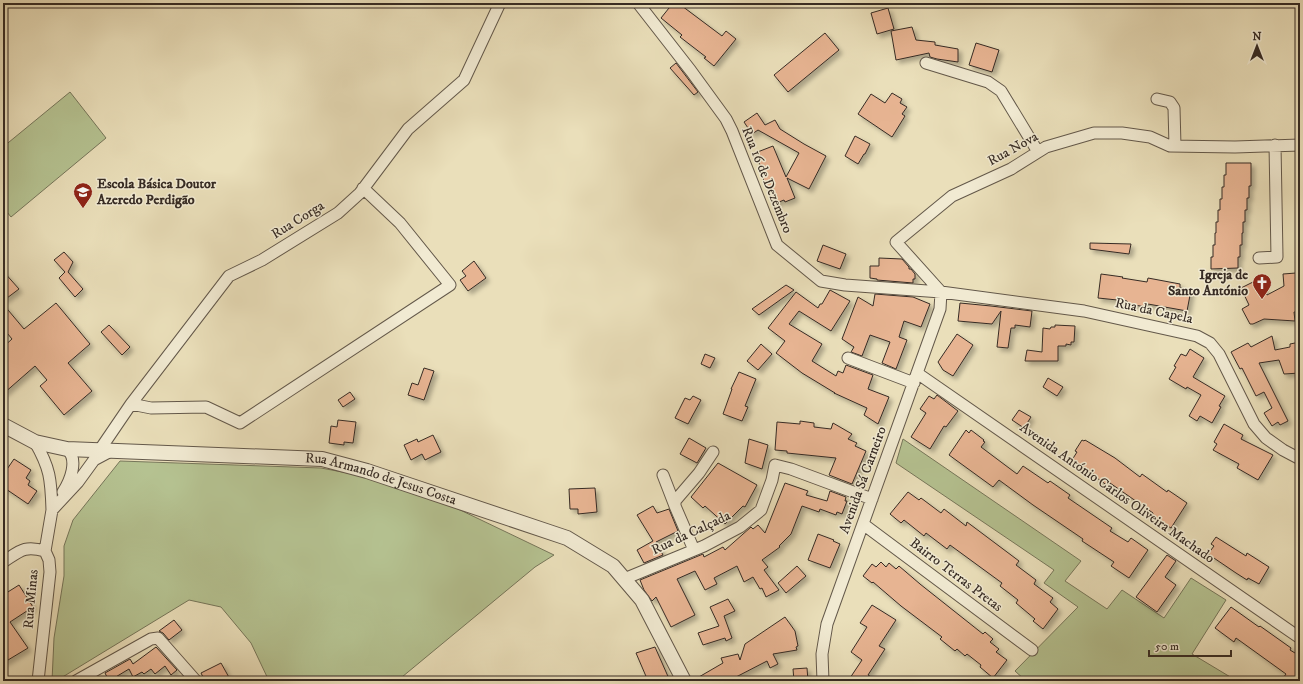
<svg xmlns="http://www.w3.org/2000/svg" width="1303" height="684" font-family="'IM FELL DW Pica',serif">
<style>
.green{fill:#b5c291;stroke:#76765a}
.building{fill:#e7b492;stroke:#362b24;filter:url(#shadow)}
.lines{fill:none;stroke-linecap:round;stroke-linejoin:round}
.minor-casing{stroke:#63584a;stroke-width:13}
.tertiary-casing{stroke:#63584a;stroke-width:16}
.minor{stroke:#f1ead2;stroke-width:11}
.tertiary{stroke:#f1ead2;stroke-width:14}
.labels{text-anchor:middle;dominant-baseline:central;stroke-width:3;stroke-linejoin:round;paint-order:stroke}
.street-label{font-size:14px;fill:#362b24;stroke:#f1ead2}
.poi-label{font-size:14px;font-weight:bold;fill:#362b24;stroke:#f1ead2;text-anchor:start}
</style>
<defs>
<filter id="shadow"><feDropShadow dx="3.5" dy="3.5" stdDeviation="2" flood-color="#0004"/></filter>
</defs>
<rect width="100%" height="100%" fill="#eadfba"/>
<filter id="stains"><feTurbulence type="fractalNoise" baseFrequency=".005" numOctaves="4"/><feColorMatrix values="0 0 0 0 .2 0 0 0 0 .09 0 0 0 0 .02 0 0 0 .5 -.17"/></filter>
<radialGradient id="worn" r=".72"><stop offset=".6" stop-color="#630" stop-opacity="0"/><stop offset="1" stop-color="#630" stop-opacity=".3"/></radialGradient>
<path class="green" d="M70,92L106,138L11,217L3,207V147Z
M903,439L1081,561L1065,581L1107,609L1122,590L1164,618L1191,578L1226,600L1192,654L1237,681H1026L1015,671L1078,607L1044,583L1054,570L896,463Z
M120,461L321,468L406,484L554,555L535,567L402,677L393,681H269L251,643L221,607L189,600L56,681H52L54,638L64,576V546L73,520Z"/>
<path class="building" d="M673,3H678L722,36L726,31L736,39L714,66L704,58L706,57L680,37L682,35L661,18Z
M888,8L894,29L877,34L871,13Z
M912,27L916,40L935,42V45L958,49V62L937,59L930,57L929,53L896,60L891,31Z
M825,33L839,50L788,92L774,75Z
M976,43L999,50L992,72L969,65Z
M676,63L698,92L694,95L670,68Z
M892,93L902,99L900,103L907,107L902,114L905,116L892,137L858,114L871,94L885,103Z
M757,113L765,125L775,120L780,129L804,144L826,156L809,189L787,178L795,198L785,202L784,200L774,204L762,176L764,175L755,153L773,146L786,177L799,153L758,130L752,134L744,122Z
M855,136L870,144L865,154H864L858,164L845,156Z
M1226,163H1251V186H1249V198H1247V210H1245V222H1243V233H1242V245H1240V257H1238V268L1211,269V257H1213V245H1215V233H1216V222H1218V210H1220V199H1222V187H1224V175H1226Z
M1090,243L1131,244L1129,254L1090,249Z
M823,245L846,254L840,269L817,261Z
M64,252L73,262L68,272L83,289L75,297L59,278L65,272L54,260Z
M879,258L902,259L909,267V269H911L915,274V279H913V283L877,280V279L870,278V266H879Z
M474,261L486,278L468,291L460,280L466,276L462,271Z
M3,271L19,289L3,301Z
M1296,273L1299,312H1294L1295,321L1264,319L1253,324H1250L1242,309L1249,305L1241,288L1259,279L1267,295L1284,286L1283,274Z
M1101,274L1123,277L1122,278L1147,282L1148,278L1180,284V288L1191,290L1187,311L1148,304L1147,307L1127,304V301L1098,298Z
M786,285L794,290L759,315L752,309Z
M830,290L850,301L831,331L799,311L789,324L822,344L812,361L836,376L838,371L843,373L846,365L873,375L868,389L889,397L878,424L864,415L867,408L834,393H835L802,373L776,353L785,341L768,328L796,292L818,308L820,304H822Z
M875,294L913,297L930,304L921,327L904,321L899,337L907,340L896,369L882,363L890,342L870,335L862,356L851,352L854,347L842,339L858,297L873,306Z
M56,303L90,344L68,363L92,391L64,415L40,386L47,380L35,366L3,394V347L12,339L3,328V304L24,329Z
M960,303L991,306L1032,311L1030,327L1015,325V328H1011L1008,348L997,347L1001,311L992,324L958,321Z
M109,325L130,347L122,355L101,332Z
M1055,325L1075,326L1074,342H1071V345L1066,344V346H1058V361H1025L1027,350L1042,352L1043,328L1050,329L1051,327H1055Z
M957,334L973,345L953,376L943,370L938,362Z
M1272,336L1275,350L1290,347V344L1300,342V373L1284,374L1279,360L1259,363L1288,421L1280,425L1278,422L1272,426L1264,413L1272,408L1264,392L1256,396L1242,368L1240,369L1231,352L1248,343L1251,347Z
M761,344L772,354L758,370L747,361Z
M1190,349L1204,358L1193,377L1225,396L1219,406L1221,407L1212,423L1200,416L1197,421L1189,416L1201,395L1187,387L1186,389L1169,379L1176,367L1174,366L1181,354L1186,356Z
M705,354L715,358L710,368L701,364Z
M424,368L434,371L424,400L408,395L412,383L418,385Z
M739,372L756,379L745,406L748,407L742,421L723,414L732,389H731Z
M1048,378L1063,387L1057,396L1043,387Z
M350,392L355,399L343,407L338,400Z
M937,395L958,411L946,427L944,426L930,449L911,437L926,413L920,409L929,396L934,399Z
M693,396L701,400L688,424L675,418L685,398L690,400Z
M1019,410L1031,417L1024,428L1012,420Z
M338,420L356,422L353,443L344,442V445L329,443L331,426L337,427Z
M800,421L814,423V427L831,429L833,423L852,434L848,439L857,443L855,446L866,451L852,484L829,475L836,458L787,453V451L775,450L777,422L800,424Z
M1224,424L1243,435L1241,439L1273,455L1258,480L1237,468L1239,464L1213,450L1217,444L1214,442Z
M966,430L969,433L971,430L984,440L983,441L985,442L981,447L1017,474L1023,466L1048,483L1050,481L1070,495L1068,498L1112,528L1110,531L1128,542L1131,538L1148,550L1129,578L1111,566L1114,562L1082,541L1083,539L1033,505L999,480L993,487L949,455Z
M433,435L441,452L425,460L422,454L411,460L404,445L417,439L418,442Z
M689,438L706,448L697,463L680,454Z
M749,439L768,445L762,469L745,463Z
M1082,440L1084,441L1085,440L1115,458L1140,477L1142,474L1167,492L1168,490L1187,503L1171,528L1152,516L1153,513L1110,483L1108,486L1097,478L1098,477L1072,460L1077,452L1075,451Z
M14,459L31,470L26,478L30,481L28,485L37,491L28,504L3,487V475Z
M718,463L757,485L745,507L743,506L725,524L705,506L703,508L691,497Z
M785,483L808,491L806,495L827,501L830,491L846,497L845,501H847L842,514L837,512L836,515L820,509L819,512L802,506L791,534L779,546L780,547L762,560L768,567L764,570L779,590L766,597L762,588L760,589L753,577L744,582L737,566L714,578L717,584L705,590L695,571L677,579L695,615L671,627L656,597L652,601L644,590L640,580L703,554L704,557L723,547L725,550L751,527L753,529L758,525L765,533Z
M595,488L597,512L578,514V509H570L569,489Z
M908,492L919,500L921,498L941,513L944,509L966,526L967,522L1019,561L1016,565L1036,580L1034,584L1053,598L1050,602L1058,609L1043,629L1033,621L1035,619L1016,603L1018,600L1000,586L1002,583L950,545L947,549L926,533L924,536L904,520L901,523L890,514Z
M653,506L657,513L669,509L678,531L656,542L663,555L644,563L637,550L653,541L637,515Z
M818,534L834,540L833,541L840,544L830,568L808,560Z
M1216,537L1246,556L1247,553L1269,567L1259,584L1248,578L1247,580L1236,573L1208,554L1214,546L1211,544Z
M1167,555L1176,561L1165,577L1176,585L1157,612L1136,597Z
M881,562L886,567L889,563L896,569L899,566L920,584L983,634L985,632L993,639L990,642L999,649L996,652L1007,660L993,678L980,667L981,665L967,654L965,656L957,649L955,651L940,639L942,637L901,606L873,582L872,583L863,576L872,564L876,567Z
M797,566L806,576L786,593L778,583Z
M19,585L33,607L10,622L28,648L3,663V595Z
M728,599L735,611L724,616L732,638L726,641L725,638L703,645L698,633L719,626L710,607Z
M872,605L896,620L879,646L885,649L868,675L878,681H848L862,660L851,652L867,627L860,623Z
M1231,607L1259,627L1260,626L1291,648L1290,650L1300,656V681H1281L1286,674L1236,638L1234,642L1215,628Z
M785,617L795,631L798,646L796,647L797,650L773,654L778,664L770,668L767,661L736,677L737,681H692L723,663L721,658L738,654L740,660L745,644Z
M174,620L182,630L169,640L163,633L159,631Z
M156,647L177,670L171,675L165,666L155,674L151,669L144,674L142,672L133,677L129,669L109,681L105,673L130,659L133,664Z
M655,647L670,681H648L636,653Z
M221,663L231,681H205L201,673Z
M807,668L808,681H794L793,669Z"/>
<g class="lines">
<defs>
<path id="minor" d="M638,3L691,71L726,119L732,131L777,245L821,281L845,285L941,292L1084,311L1197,336L1210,343L1219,354L1254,424L1266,438L1283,450L1300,459
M926,63L988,82L1001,91L1038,152
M1157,99L1170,102L1174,108L1175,146
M1259,258L1277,257L1275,145
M941,292L896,242L952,196L1011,169L1046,147L1094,133H1122L1150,137L1170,146L1235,147L1300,145
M848,358L914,383
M917,373L1300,638
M131,404L151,408L206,407L240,423L450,285L400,223L363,188
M35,442C50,468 51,479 52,510
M99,451L131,404L229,276L262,260L338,213L360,193L408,129L464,80L500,3
M663,475L675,506
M63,492C70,481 79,460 67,449
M863,524L1032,650
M694,550L675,506V501L699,473L713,452
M3,562C20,551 24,545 45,551
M624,579L704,546L740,527L761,510L772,480L775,465L791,469L872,499
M38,681L50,572L49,560L45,551L52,510L78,482L94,460L109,452
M76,681L151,639L158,638L196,681
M823,681L822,654L827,624L940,309L941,292"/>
<g id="tertiary">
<path id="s1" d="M3,425L35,442L67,449L322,459L367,471L567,538L613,566L642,600L684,681"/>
</g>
</defs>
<use href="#minor" class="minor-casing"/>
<use href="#tertiary" class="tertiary-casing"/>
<use href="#minor" class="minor"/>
<use href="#tertiary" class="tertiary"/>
</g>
<defs>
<symbol id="school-pin" viewBox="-11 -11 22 30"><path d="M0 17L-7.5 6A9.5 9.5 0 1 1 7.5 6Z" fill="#8f2418" stroke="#f1ead2"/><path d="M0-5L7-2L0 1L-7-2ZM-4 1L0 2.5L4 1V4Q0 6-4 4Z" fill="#fff"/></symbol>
<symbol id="church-pin" viewBox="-11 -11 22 30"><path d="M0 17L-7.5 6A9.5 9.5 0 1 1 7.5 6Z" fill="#8f2418" stroke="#f1ead2"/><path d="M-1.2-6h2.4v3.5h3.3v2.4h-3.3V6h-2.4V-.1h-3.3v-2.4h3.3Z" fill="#fff"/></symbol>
</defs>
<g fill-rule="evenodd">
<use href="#school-pin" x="72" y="181" width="22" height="30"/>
<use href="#church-pin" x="1251" y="272" width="22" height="30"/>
</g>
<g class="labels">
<g class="street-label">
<text transform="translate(1013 149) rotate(-29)">Rua Nova</text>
<text transform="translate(767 180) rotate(68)">Rua 16 de Dezembro</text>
<text transform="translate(298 220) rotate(-32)">Rua Corga</text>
<text transform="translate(1154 311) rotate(12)">Rua da Capela</text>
<text stroke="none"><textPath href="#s1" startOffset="386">Rua Armando de Jesus Costa</textPath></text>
<text transform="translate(863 480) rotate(-70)">Avenida Sá Carneiro</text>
<text transform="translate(1117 493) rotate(35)">Avenida António Carlos Oliveira Machado</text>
<text transform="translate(691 533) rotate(-25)">Rua da Calçada</text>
<text transform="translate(956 575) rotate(37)">Bairro Terras Pretas</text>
<text transform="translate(31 599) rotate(-85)">Rua Minas</text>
</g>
<g class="poi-label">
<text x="97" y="184">Escola Básica Doutor<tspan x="97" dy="16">Azeredo Perdigão</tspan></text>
<text x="1248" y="275" text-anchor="end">Igreja de<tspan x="1248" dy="16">Santo António</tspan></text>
</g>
</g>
<rect width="1303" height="684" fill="none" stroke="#eadfba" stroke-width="16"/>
<rect x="4" y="4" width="1295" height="676" fill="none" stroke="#362b24" stroke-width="2"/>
<rect x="8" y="8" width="1287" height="668" fill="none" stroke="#362b24"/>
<g transform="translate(1257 46)" stroke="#f1ead2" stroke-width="3" paint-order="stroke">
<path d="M0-3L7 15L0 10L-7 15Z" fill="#362b24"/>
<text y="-6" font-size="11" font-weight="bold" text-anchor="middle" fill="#362b24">N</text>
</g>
<path d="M1149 650v6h82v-6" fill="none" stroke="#362b24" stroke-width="2"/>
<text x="1155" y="650" font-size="12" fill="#362b24" stroke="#f1ead2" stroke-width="3" paint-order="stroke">50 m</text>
<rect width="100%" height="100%" filter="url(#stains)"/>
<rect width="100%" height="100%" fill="url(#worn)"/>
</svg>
